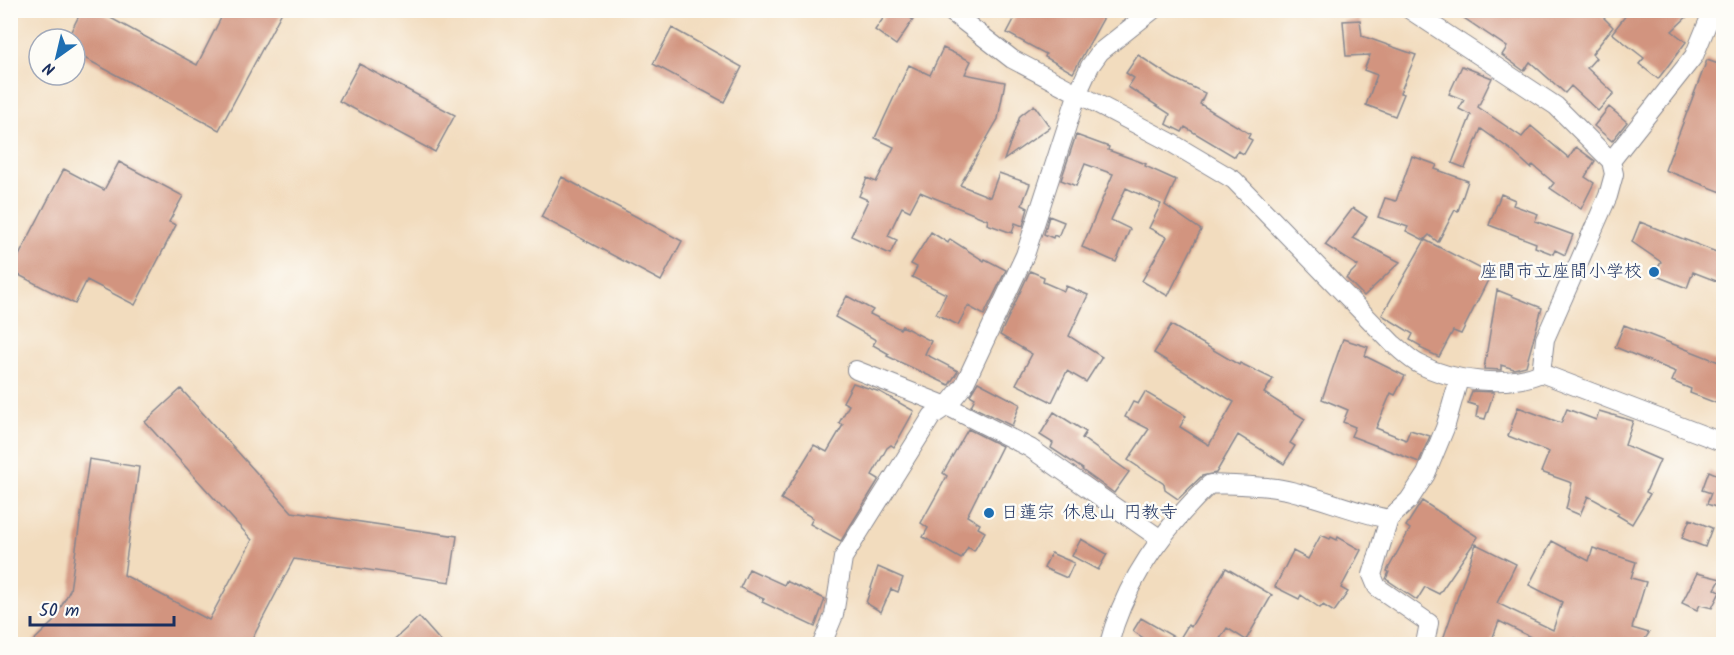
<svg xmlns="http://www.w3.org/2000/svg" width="1734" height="655" font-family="Kalam,'Klee One',sans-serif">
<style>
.building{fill:#d2947f}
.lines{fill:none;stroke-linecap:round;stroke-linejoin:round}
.minor-casing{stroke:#86868e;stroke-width:20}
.minor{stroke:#fff;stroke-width:18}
.poi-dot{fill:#1f6fb2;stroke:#fdfcf7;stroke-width:2}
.labels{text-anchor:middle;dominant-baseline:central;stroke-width:5;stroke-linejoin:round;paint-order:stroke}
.poi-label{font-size:18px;fill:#1b2f5e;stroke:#fdfcf7;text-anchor:end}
</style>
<rect width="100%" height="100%" fill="#fdfcf7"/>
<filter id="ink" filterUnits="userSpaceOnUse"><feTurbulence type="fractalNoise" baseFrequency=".0167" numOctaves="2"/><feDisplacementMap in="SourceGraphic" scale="12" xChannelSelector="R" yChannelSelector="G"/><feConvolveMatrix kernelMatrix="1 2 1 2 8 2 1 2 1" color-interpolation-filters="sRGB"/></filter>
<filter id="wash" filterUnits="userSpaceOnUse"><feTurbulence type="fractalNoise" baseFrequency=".008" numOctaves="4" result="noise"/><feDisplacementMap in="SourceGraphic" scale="24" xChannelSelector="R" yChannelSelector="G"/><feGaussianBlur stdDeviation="1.35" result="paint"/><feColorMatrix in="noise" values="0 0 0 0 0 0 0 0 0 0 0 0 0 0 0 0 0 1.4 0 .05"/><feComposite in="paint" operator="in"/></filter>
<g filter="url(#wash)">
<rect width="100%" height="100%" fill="#f2dcbe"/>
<g id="blocks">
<path class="building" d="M82,10H96L197,65L225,10H283L219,130L75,53V39H67Z
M889,10H900L913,20L896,45L875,30Z
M1019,10H1108L1073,73L1045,57L1046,54L1007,33Z
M1452,10H1596L1613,27L1592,54L1596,58L1587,68L1614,93L1598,111L1571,86L1565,93L1530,62L1524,71L1502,55L1507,47Z
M1630,10H1694L1672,31L1686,42L1658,79L1639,64L1644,58L1612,33Z
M1360,20L1362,36L1416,55L1400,93L1404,94L1395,116L1366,105L1377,75L1364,70L1370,55L1346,56L1343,21Z
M672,28L742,67L724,102L653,64Z
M943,48L971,61L965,74L1005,82L998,119L960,185L990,197L999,173L1030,184L1022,205L1028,208L1023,226L1015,223L1012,233L987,224L988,220L920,192L910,211L902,207L888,236L897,240L890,254L851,236L868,200L859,196L867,178L876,182L894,147L875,138L909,65L930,75Z
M1138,55L1173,78L1205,93L1200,104L1250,134L1248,138L1252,140L1244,154L1238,151L1235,157L1185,127L1182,132L1166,124L1170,114L1128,87L1134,78L1126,73Z
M1707,60L1724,66V193L1665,170Z
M359,64L455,115L435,152L339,101Z
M1462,66L1492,78L1478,107L1522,137L1531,126L1569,158L1576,147L1595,161L1585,177L1594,183L1581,209L1550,188L1554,183L1533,165L1531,168L1511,150L1481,129L1465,168L1452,163L1471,115L1459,109L1464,100L1449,94Z
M1034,105L1050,127L1004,160L1020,116Z
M1609,107L1627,122L1612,141L1594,126Z
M1076,135L1109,147L1108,150L1146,164L1145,166L1176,180L1165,205L1201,230L1168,296L1142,281L1167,237L1149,228L1161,204L1126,188L1111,220L1130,229L1116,262L1082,247L1113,174L1085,164L1076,186L1061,180Z
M1412,156L1437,165L1435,169L1468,181L1458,211L1455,210L1438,242L1429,235L1424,240L1406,231L1408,227L1378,217L1385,198L1396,201Z
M119,162L183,196L169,222L176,225L135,305L87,280L75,304L11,271L64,169L104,190Z
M562,177L682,241L661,281L541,217Z
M1501,194L1515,200L1513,205L1538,214L1535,221L1573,235L1565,255L1555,250L1553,254L1535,247L1536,243L1489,225Z
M1353,208L1367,217L1353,238L1400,262L1364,296L1346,278L1358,266L1325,245Z
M1049,216L1064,222L1058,237L1054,235L1053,238L1044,234Z
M1640,222L1724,255V284L1693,272L1687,288L1654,275L1661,262L1632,242Z
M931,232L948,243L950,239L984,261L985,259L1006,270L984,315L968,306L958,325L936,314L946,294L912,277L917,267L911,264Z
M1425,240L1491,274L1461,334L1453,331L1439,357L1420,348L1421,346L1410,340L1413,334L1382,315Z
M1030,271L1044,277L1043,282L1064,291L1066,286L1088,295L1069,336L1102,357L1086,382L1067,371L1052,402L1016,384L1032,354L1000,335Z
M1497,290L1542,308L1526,366L1514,369L1501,365V370L1484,369Z
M847,296L873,310L870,314L900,329L902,326L931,341L925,354L958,371L949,385L887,356L889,354L873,345L876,340L835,317Z
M1171,325L1239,365L1240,363L1273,379L1264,393L1305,419L1290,443L1295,446L1284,464L1238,435L1216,473L1202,476L1178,499L1165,490L1164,484L1128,460L1149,429L1125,417L1133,402L1138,404L1145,392L1186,416L1180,427L1209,445L1234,402L1154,353Z
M1624,325L1724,364V385L1716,403L1690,393L1691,389L1672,381L1676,372L1615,347Z
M1343,339L1368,347L1365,356L1405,376L1395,395L1391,393L1376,428L1406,440L1410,430L1430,436L1419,462L1351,436L1355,427L1343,422L1348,410L1322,399Z
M978,382L1020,404L1012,426L971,406L975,398L970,395Z
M853,383L880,392L914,411L894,447L891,445L887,448L872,475L879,479L841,541L810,524L813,518L781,499L814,445L827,452L843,425L839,423L849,405L843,402Z
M181,389L292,512L457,536L450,582L294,559L249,645H29L53,622L70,590L89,459L139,467L124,575L209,620L252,540L145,422Z
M1472,391L1494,392L1485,419L1476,417L1478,406L1468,403Z
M1518,407L1561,423L1567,409L1596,420L1599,411L1633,421L1625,445L1660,460L1646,492L1650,494L1632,524L1617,515L1619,513L1588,496L1580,515L1566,509L1572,483L1541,472L1549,452L1508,436Z
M1054,412L1086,432L1082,438L1129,472L1114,493L1082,470L1083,469L1051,448L1053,443L1040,435Z
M968,429L1002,446L967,516L980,524L978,528L985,532L974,551L968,547L961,559L923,537L928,528L921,523L947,476L943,473Z
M1722,464H1724V510L1707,504L1711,493L1702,490L1709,471L1718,475Z
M1422,501L1478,537L1439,594L1425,587L1417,600L1386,579L1389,572L1387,571L1410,529L1406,526Z
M1690,519L1712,528L1705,547L1682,538Z
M1321,535L1330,539L1331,537L1337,540L1338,537L1361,550L1341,588L1348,592L1334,612L1323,605L1320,608L1301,595L1299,599L1275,587L1293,551L1308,559Z
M1081,539L1107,554L1098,570L1072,556Z
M1552,541L1589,561L1593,548L1636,562L1631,578L1646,582L1632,628L1649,633L1641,645H1597L1575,638L1573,639L1583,645H1546L1499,621L1490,645H1441L1476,544L1516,564L1497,603L1553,630L1562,602L1529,585Z
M1051,553L1074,563L1067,578L1044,568Z
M878,567L903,578L898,592L891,589L881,612L866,603Z
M1226,568L1272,595L1246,640L1227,628L1216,645H1154L1133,631L1141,618L1179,640L1188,625L1191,627Z
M749,569L784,585L786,581L825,599L815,627L762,602L764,599L740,588Z
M1697,573L1721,579L1715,589L1720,592L1712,608L1700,605L1697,610L1682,603Z
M419,617L444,645H388Z"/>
</g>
</g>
<g filter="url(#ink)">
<use href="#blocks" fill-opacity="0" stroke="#86868e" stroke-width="1.5"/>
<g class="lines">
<defs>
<path id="minor" d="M949,10L1012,59L1170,142L1234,180L1393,344C1401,350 1409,359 1419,364C1451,381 1508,388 1541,373L1724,443
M1410,10L1556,106L1611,161L1614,174L1608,196L1545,339L1541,373
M1611,161L1694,56L1713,10
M856,370L947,406L1030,448L1159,538
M822,644L834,615L843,558L932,416L947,406L964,385L1025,255L1078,92L1090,66L1100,52L1153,10
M1109,644C1125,581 1163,529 1210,484C1232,485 1254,485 1276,488C1315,494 1351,512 1389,519
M1425,644L1429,623L1377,587L1372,575L1389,519L1409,500L1426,474L1445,428L1459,379"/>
</defs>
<use href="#minor" class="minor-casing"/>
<use href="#minor" class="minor"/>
</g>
</g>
<g class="poi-dot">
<circle cx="1654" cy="272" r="6"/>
<circle cx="989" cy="513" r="6"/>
</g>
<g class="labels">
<g class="poi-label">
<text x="1642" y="272">座間市立座間小学校</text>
<text x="1001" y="513" text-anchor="start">日蓮宗 休息山 円教寺</text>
</g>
</g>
<rect width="1734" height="655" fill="none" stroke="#fdfcf7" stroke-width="36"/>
<g transform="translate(57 57) rotate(214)"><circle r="28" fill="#fdfcf7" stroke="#a3aaba" stroke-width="1.5"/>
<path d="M0-4.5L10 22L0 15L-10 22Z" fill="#1f6fb2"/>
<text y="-9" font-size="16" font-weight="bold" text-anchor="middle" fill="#1b2f5e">N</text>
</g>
<path d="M30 616v9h144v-9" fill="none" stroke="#1b2f5e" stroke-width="3"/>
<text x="39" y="616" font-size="18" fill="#1b2f5e" stroke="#fdfcf7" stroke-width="4.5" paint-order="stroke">50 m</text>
</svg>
